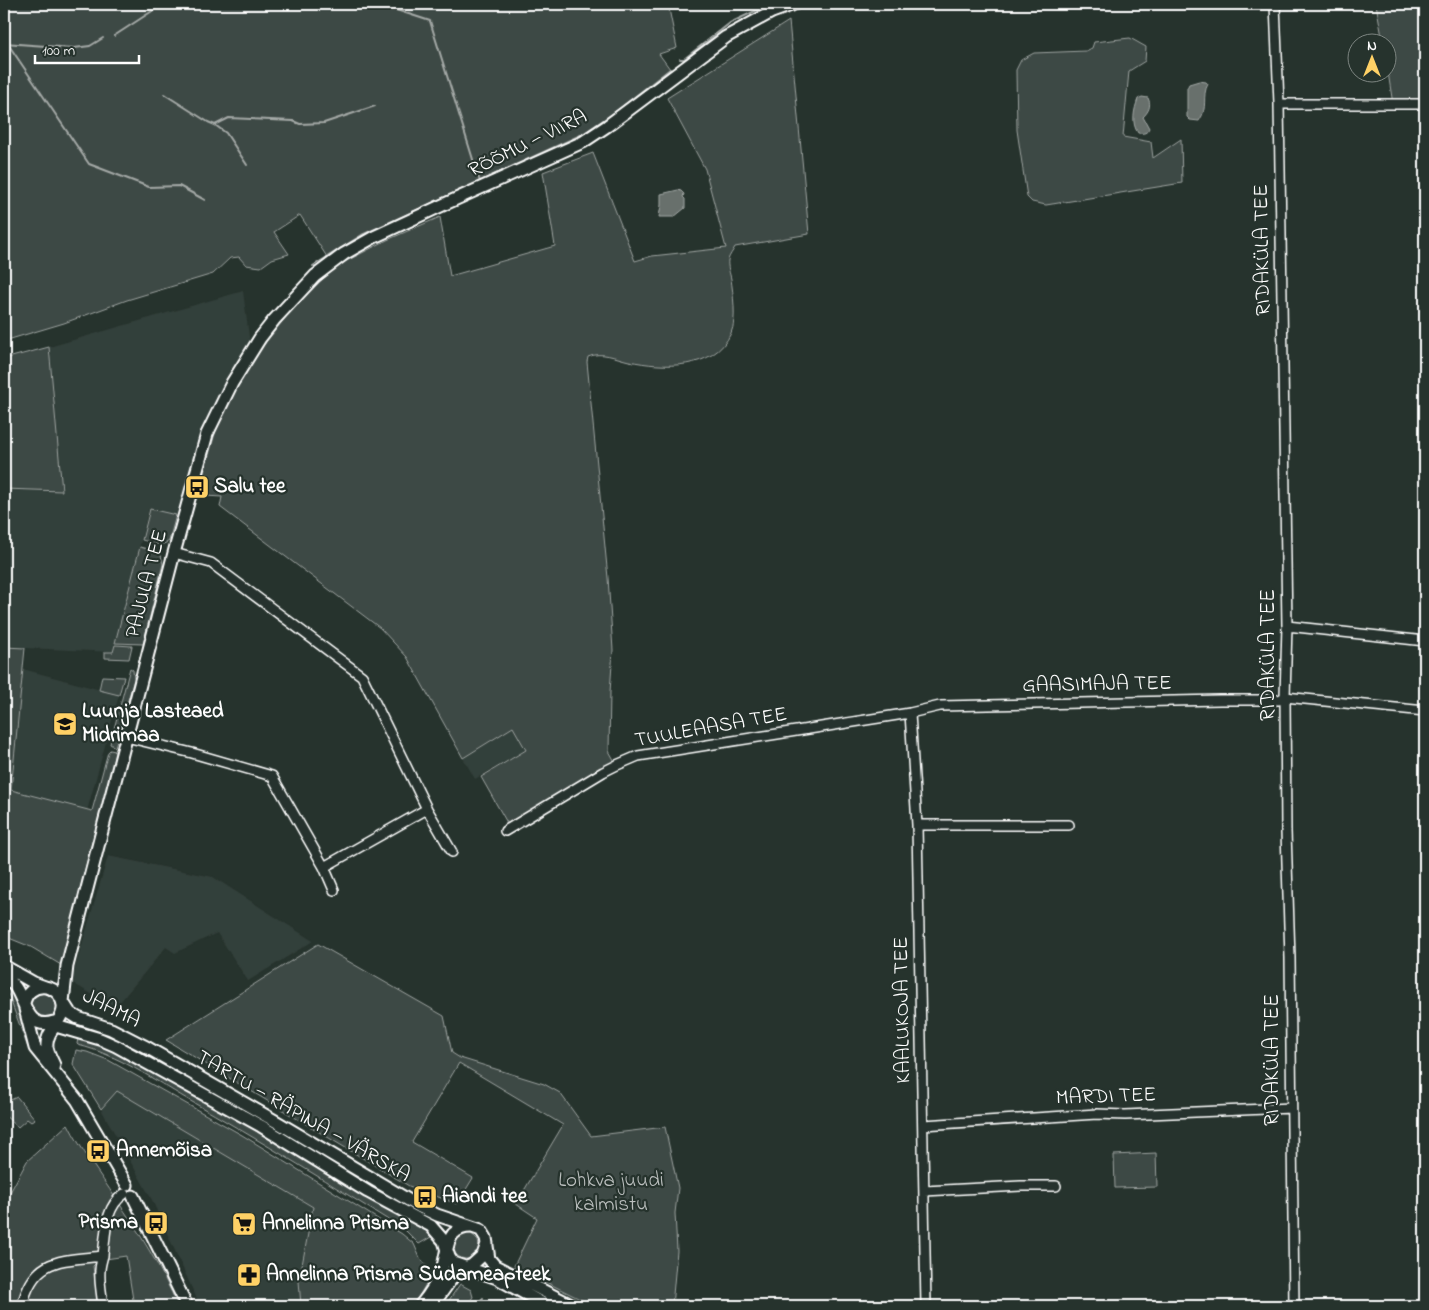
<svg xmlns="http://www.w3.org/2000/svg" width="1429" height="1310" font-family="'Indie Flower',sans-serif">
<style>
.built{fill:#333f3a}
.green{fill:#3e4944;stroke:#9ea4a2}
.water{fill:#67706c;stroke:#a4a9a7}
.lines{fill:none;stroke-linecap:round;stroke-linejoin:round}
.stream{stroke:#a4a9a7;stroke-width:2}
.street-casing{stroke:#fff;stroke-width:12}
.secondary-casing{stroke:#fff;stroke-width:15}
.street{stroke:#26332d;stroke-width:9}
.secondary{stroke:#26332d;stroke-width:11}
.labels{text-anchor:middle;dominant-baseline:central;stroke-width:4.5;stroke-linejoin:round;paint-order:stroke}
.street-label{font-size:21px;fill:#fff;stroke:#26332d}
.poi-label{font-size:21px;font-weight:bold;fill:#fff;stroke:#26332d;text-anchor:start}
.park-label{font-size:21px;fill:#bbbfbe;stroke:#26332d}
</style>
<rect width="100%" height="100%" fill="#26332d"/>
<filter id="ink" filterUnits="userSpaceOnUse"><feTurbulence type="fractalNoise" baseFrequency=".02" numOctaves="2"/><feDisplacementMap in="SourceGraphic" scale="10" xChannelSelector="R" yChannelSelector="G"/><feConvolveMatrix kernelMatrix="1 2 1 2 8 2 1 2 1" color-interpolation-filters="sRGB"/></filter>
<g filter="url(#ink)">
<path class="built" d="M243,291L250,344L228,378L214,403L195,454L178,512L176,515L149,509L113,652L4,647V489L61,491L49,347Z
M23,669L119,695L87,811L11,790Z
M513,727L526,750L475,779L463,758Z
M108,856L213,877L313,941L248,981L217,933L175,953L166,947L115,1008L71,982Z
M117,1090L313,1207L299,1281L301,1306H204L203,1305L200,1306L152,1200L101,1109Z"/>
<path class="green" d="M4,4H668L677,48L659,54L670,69L618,110L583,134L362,235L327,257L300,215L274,232L289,254L272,259L261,267L246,265L239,257L230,258L213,274L127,300L64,323L4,341Z
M1376,4H1425V104H1393L1387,66L1386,42H1383Z
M789,21L809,234L735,247C733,251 729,256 728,260C727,266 730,274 731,279C733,293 737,320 731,333C714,371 663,368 629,361C616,358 601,351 588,357L587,362L608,578L613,650L610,692L609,751L617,765L510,828L481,777L526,750L513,727L463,758L407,657L380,628L220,507L222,497L205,496L203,490V476L216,430L234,391L259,351L297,303L337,266L387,240L440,217L450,276L555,246L543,172L593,153L635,261L652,256L726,248L705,169L667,98Z
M1130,38L1146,47L1145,61L1129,71L1123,137L1151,142L1153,158L1181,139L1182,183L1046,205L1032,202L1027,197L1017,130L1016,70L1021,60L1034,53L1086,51L1092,48L1094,42Z
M49,347L62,491L4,489V359Z
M150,509L176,515L169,541C161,548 151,542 142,540Z
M140,547L154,551L161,555L163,564L143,644L115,643Z
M115,645L132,646L129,659L105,658V652H113Z
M4,647L25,648L11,790L92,811L108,752L110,750L115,751L109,784L90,850L61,965L31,947L4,936Z
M130,668L133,670L134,679L115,747L110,744Z
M102,676L124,677L119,695L99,690Z
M318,944L444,1016L452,1053L460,1058L544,1084L560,1093L591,1136L665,1127L678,1188L675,1213L677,1251L672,1306H613L610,1305L609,1306H594L514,1266L537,1218L516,1204L563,1125L459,1063L412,1142L473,1178L457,1204L409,1186L166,1040Z
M4,981L8,985L17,1001L19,1013L24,1024L31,1047L28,1048L9,996L4,988Z
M42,992L54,998L58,1008L53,1017L39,1019C32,1011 26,1005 32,994Z
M78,1038L110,1049L224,1111L411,1221L426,1231L431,1237L419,1244L406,1231C334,1186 261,1141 187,1099C153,1079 118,1055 78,1045L77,1044Z
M76,1050L87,1052L108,1060L242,1135L402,1234L414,1244L420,1258L431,1270L430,1277L414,1305L301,1306L299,1281L313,1207L117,1091L101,1109L73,1064Z
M17,1097L35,1119L31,1122L27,1119L18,1127L4,1115V1103Z
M68,1124C81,1150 100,1174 116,1199C139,1231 162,1270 178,1306H134L126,1256L99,1260L93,1266L98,1306H4V1197L7,1198L27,1161Z
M1156,1153L1157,1187L1115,1188L1114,1155Z
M453 1246a13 13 0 1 1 26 0a13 13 0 1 1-26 0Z
M460,1284L471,1290L473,1297L466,1306H445Z"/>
<path class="water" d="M1199,81L1206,82L1208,84C1201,97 1209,107 1199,121L1190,120L1187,117V88L1189,84Z
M1142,97L1148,98C1152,106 1148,112 1143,117L1149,128C1147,133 1144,134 1138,133C1131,123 1134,110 1138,99Z
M678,190L681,191L684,194L683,197L685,199V208L674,217H659L661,205V194Z"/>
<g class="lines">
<path class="stream" d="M378,4L430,21L480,182
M114,36L163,4
M4,43L74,48L90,46L103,38
M8,44L89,164L149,187L179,186L205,200
M680,59H684L730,23L770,4
M164,94L208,122L215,125L229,118L293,121L300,124L324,123L375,106
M215,125L226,133L247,165
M313,266L362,235L583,134L618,110L670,69
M446,1306L450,1302
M476,1306L483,1298"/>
<defs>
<path id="street" d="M1275,4L1279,104L1287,626L1285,697L1286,831L1290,958L1294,1306
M1279,104H1425
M174,553L211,563L362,676L427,809L452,852
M1287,626L1425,641
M910,713L917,825L926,1306
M126,737L192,753L272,776L324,867
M917,825H1069
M505,831L603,772L617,765L638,756L910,713L940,706L1220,700H1279L1285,697L1425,711
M334,890L324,867L427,809
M923,1125L1097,1114L1125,1115L1291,1108
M924,1191L1021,1186H1056
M22,1306C34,1257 60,1261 103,1256
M103,1306C102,1295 99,1282 100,1271C100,1265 102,1260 103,1255C106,1234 104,1208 124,1194"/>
<path id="secondary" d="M4,966L34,983L45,987
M4,976C9,980 14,984 17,990C26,1006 29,1030 54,1022
M63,1002L67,966L174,553L207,434L232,383L260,338L274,320L315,276L344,254L374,237L445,204L583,142L607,126L726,37L772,12L794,4
M63,1002L70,1013L78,1018L111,1029L148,1048L277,1122L420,1207L437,1215L481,1230L486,1238L487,1244L483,1255L472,1265L457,1271L432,1306
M24,1004C27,981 59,981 63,1005C65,1021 45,1030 47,1047C48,1054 52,1060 54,1065
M25,1009L35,1048L77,1100L127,1185
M49,1024L100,1039L116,1046L261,1126L368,1192L431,1226L444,1241L449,1257L453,1263L497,1278L547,1306
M133,1196L187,1306
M487,1246L489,1259L495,1266L573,1306
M420,1306C429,1295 438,1282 442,1269C446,1259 446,1242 453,1234C458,1229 464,1227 471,1227"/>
</defs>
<use href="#street" class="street-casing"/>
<use href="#secondary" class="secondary-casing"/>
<use href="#street" class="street"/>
<use href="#secondary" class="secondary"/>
</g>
</g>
<defs>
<symbol id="bus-square" viewBox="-11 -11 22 22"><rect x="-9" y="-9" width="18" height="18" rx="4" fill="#ffd166" stroke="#26332d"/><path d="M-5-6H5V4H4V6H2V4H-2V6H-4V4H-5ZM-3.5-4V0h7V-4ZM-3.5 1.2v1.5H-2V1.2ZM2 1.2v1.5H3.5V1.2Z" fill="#111"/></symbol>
<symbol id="school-square" viewBox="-11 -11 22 22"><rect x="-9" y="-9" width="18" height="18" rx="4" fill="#ffd166" stroke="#26332d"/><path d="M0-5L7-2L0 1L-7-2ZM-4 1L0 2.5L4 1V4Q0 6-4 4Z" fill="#111"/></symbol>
<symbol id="supermarket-square" viewBox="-11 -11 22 22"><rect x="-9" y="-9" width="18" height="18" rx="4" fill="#ffd166" stroke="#26332d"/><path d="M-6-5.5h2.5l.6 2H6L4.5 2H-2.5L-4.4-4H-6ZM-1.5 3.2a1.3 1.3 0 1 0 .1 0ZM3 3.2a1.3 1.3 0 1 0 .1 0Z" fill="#111"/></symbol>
<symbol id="pharmacy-square" viewBox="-11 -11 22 22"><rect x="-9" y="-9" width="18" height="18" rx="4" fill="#ffd166" stroke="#26332d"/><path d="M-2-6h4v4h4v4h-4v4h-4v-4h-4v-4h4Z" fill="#111"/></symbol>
</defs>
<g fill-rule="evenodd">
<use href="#bus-square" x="183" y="473" width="28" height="28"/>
<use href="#school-square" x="51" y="710" width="28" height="28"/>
<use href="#bus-square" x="84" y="1137" width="28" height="28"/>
<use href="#bus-square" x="411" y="1183" width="28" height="28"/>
<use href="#bus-square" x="142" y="1209" width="28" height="28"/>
<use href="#supermarket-square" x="230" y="1210" width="28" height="28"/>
<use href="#pharmacy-square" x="235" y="1261" width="28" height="28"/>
</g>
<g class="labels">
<g class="street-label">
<text transform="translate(528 144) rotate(-26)">RÕÕMU — VIIRA</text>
<text transform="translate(1263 250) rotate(-91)">RIDAKÜLA TEE</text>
<text transform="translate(147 584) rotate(-75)">PAJULA TEE</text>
<text transform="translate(1269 655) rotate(-90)">RIDAKÜLA TEE</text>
<text transform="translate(1097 685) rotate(-1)">GAASIMAJA TEE</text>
<text transform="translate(711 728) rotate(-10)">TUULEAASA TEE</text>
<text transform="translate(111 1009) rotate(27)">JAAMA</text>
<text transform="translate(903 1010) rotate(-91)">KAALUKOJA TEE</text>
<text transform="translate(1273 1060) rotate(-90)">RIDAKÜLA TEE</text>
<text transform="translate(1106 1097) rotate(-2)">MARDI TEE</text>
<text transform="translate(303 1117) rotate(30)">TARTU — RÄPINA — VÄRSKA</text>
</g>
<g class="poi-label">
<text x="214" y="487">Salu tee</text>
<text x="82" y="712">Luunja Lasteaed<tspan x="82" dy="24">Midrimaa</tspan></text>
<text x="116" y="1151">Annemõisa</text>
<text x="442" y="1197">Aiandi tee</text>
<text x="138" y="1223" text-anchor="end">Prisma</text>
<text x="262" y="1224">Annelinna Prisma</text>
<text x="266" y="1275">Annelinna Prisma Südameapteek</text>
</g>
<g class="park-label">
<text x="611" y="1181">Lohkva juudi<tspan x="611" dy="24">kalmistu</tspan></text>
</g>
</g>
<rect width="1429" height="1310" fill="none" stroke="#26332d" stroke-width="20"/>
<rect x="10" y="10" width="1409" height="1290" fill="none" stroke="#fff" stroke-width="2" filter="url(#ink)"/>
<g transform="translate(1372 58)"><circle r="24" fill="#26332d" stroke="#7d8581"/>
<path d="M0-4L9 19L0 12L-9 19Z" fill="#ffd166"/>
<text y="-8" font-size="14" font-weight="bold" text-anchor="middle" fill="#ffffff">N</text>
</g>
<path d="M35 55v8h104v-8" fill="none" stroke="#ffffff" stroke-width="2.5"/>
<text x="42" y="55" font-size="15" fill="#ffffff" stroke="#26332d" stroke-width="4" paint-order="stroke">100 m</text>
</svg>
